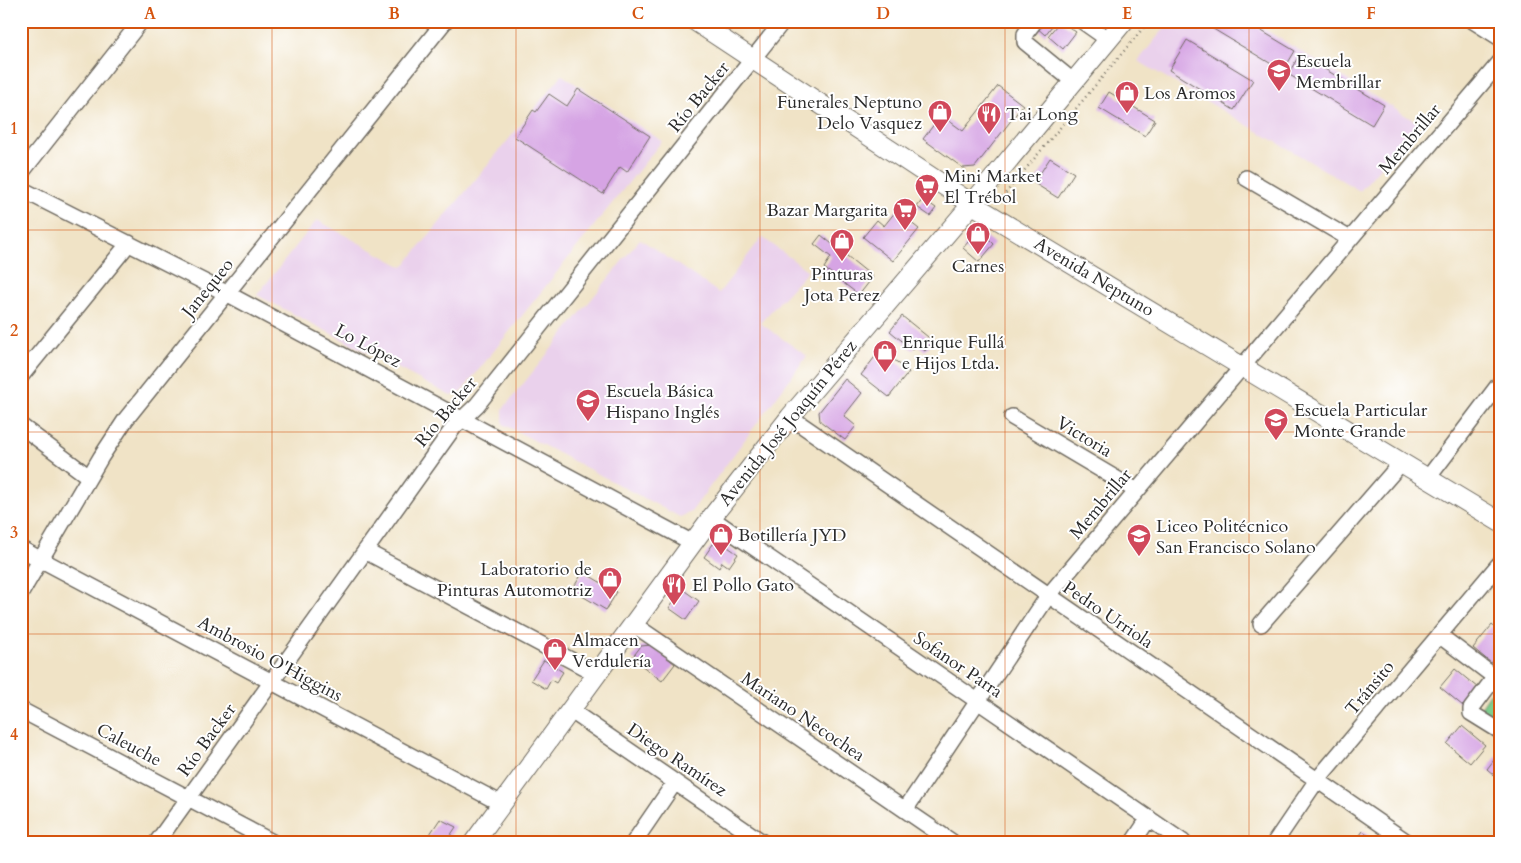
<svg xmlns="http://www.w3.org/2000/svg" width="1521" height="863" font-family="Cardo,serif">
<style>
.built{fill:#ead1ec}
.green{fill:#7ece8e;stroke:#547c5c}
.building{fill:#d6a4e4}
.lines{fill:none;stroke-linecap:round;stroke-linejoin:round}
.minor-casing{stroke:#706b61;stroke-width:18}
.major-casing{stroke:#706b61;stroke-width:21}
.path{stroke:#706b61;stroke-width:2.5;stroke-dasharray:1 4;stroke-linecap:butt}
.minor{stroke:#fff;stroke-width:15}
.major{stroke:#fff;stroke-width:19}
.grid{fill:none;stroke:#d5540f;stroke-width:1;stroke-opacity:0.55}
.labels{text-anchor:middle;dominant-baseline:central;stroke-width:4;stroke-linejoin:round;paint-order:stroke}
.poi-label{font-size:18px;fill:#2b2b2b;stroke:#fff;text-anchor:start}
.street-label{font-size:18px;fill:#2b2b2b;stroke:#fff}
.neatline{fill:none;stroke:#d5540f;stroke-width:2}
.grid-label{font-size:16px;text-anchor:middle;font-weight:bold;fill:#d5540f}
</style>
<rect width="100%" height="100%" fill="#fff"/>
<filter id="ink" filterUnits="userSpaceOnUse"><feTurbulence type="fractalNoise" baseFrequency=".02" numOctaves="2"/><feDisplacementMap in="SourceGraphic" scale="10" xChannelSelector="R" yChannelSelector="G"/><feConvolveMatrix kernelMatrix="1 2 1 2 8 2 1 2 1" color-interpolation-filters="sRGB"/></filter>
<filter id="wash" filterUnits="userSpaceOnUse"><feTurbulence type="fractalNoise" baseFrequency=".0096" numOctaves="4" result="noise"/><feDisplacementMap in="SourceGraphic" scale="20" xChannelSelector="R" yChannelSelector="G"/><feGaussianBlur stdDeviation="1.12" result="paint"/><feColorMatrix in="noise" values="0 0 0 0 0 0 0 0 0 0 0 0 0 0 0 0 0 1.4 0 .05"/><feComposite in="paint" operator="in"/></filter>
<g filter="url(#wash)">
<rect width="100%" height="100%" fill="#f0e3c6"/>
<path class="built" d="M1170,21H1251L1418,123L1360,191L1138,61Z
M562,75L662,141L461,392L451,396L257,295L317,220L403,267Z
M762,237L808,271L760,323L807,356L691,512L680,517L503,424V409L640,239L719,293Z"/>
<path class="green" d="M1495,686L1500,690V726L1477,713Z"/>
<g id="blocks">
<path class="building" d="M1039,21H1054L1055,22L1045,35L1035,26Z
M1060,21L1076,32L1063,49L1048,36Z
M1200,21H1245L1295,51L1283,71Z
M1187,40L1253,80L1234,110L1169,70Z
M1300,54L1384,105L1372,125L1288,74Z
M998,86L1023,105L975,167L963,168L923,139L941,115L963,131Z
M578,89L650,136L627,172L620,167L603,194L515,137L533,110L536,112L549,94L567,106Z
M1109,92L1155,120L1145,136L1099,108Z
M1050,158L1074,173L1058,198L1034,183Z
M923,199L936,208L930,216L917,207Z
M896,211L919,229L893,261L863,237L877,220L884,226Z
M821,235L873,277L859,295L824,268L831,257L814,244Z
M974,235L986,236L994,244L979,262L963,248Z
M902,316L933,341L925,351L917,344L913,350L890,331Z
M881,349L909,372L889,397L861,375Z
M845,379L862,393L844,416L856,426L845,440L820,421L819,412Z
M722,543L738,554L729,567L722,562L719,568L704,557L713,544Z
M583,572L617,592L606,610L572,590Z
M682,589L699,601L686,620L669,608Z
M1492,625L1500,632V653L1491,663L1473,648Z
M651,645L675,664L662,681L632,658L641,646Z
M544,660L563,672L556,683L551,680L546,689L531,680Z
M1455,669L1478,688L1463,706L1440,687Z
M1462,726L1485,745L1470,763L1447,744Z
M1500,752V780L1487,769Z
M440,819L456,827L446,842H436L428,837Z
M1363,831L1376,840L1375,842H1355Z"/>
</g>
</g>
<g filter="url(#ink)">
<use href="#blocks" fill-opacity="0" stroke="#706b61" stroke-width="1"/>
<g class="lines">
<defs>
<path id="minor" d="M1035,21L1025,34V42L1074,82
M1082,21L1109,40
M1473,21L1500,38
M21,173L141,21
M1246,178L1350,239
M21,189L228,294L693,543
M21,376L129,243
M790,417L1407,842
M1012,417L1137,491
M21,426L89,477
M1428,478L1500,383
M711,518L1183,842
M21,549L502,804
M365,551L597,674
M21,593L101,457L126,419L445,21
M633,624L952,842
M1261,624L1401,463
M1439,635L1500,681
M1495,677L1471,709V713L1500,731
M21,710L272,842
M570,710L762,842
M905,810L1048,596L1500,62
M157,842L454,427L477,405L783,21
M634,842L675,782
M1133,842L1149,818
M1275,842L1317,780L1500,563"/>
<path id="major" d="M695,21L972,204L1500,522
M474,842L711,518L790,417L972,204L1124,21"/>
</defs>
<use href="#minor" class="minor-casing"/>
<use href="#major" class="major-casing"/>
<path class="path" d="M999,201L1149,21"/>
<use href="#minor" class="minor"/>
<use href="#major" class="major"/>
</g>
</g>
<path class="grid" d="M272,21V842M516,21V842M760,21V842M1005,21V842M1249,21V842M21,230H1500M21,432H1500M21,634H1500"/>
<defs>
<symbol id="school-pin" viewBox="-11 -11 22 30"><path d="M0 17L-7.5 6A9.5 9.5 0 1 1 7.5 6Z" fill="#d1495b" stroke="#fff"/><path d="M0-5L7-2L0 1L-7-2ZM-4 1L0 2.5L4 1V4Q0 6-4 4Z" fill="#fff"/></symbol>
<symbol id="shop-pin" viewBox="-11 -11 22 30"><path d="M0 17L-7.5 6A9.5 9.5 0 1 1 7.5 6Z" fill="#d1495b" stroke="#fff"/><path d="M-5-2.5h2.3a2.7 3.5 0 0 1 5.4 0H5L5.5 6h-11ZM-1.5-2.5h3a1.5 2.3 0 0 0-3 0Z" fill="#fff"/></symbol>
<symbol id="restaurant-pin" viewBox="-11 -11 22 30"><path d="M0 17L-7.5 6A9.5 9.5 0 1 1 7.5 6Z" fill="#d1495b" stroke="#fff"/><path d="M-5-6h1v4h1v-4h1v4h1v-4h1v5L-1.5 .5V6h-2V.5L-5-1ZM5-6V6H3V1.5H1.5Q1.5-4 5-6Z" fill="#fff"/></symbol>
<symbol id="supermarket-pin" viewBox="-11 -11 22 30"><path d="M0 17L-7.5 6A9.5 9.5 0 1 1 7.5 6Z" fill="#d1495b" stroke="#fff"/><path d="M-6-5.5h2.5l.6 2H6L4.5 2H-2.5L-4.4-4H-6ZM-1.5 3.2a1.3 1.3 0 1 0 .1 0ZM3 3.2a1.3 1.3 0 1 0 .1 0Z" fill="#fff"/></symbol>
</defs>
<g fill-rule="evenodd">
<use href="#school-pin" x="1265" y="57" width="28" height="38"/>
<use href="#shop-pin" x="1113" y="79" width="28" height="38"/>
<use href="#shop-pin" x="926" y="98" width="28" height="38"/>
<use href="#restaurant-pin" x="975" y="100" width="28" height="38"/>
<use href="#supermarket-pin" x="913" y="172" width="28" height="38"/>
<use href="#supermarket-pin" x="891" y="196" width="28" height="38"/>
<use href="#shop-pin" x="964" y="220" width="28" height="38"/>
<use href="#shop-pin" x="828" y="227" width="28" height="38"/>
<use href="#shop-pin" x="871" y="338" width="28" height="38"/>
<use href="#school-pin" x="574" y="387" width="28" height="38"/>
<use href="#school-pin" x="1262" y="406" width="28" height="38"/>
<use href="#shop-pin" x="707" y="521" width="28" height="38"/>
<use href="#school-pin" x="1125" y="522" width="28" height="38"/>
<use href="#shop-pin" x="596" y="565" width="28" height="38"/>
<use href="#restaurant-pin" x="660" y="571" width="28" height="38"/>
<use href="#shop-pin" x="541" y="636" width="28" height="38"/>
</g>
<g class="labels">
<g class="poi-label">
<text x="1296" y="61">Escuela<tspan x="1296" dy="21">Membrillar</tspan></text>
<text x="1144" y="93">Los Aromos</text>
<text x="922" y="102" text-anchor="end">Funerales Neptuno<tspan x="922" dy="21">Delo Vasquez</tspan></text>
<text x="1006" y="114">Tai Long</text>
<text x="944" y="176">Mini Market<tspan x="944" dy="21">El Trébol</tspan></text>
<text x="888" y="210" text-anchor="end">Bazar Margarita</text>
<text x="978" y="266" text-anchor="middle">Carnes</text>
<text x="842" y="274" text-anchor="middle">Pinturas<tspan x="842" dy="21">Jota Perez</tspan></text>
<text x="902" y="342">Enrique Fullá<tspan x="902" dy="21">e Hijos Ltda.</tspan></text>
<text x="606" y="391">Escuela Básica<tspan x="606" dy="21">Hispano Inglés</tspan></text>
<text x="1294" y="410">Escuela Particular<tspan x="1294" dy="21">Monte Grande</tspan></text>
<text x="1156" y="526">Liceo Politécnico<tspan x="1156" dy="21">San Francisco Solano</tspan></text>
<text x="738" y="535">Botillería JYD</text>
<text x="592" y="569" text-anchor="end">Laboratorio de<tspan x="592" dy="21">Pinturas Automotriz</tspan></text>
<text x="692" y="585">El Pollo Gato</text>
<text x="572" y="640">Almacen<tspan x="572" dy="21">Verdulería</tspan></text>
</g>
<g class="street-label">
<text transform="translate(699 97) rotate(-51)">Río Backer</text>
<text transform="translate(1410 139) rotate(-50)">Membrillar</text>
<text transform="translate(1094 277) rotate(31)">Avenida Neptuno</text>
<text transform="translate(208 288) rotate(-51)">Janequeo</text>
<text transform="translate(368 346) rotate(28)">Lo López</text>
<text transform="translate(446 412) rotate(-50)">Río Backer</text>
<text transform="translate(788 423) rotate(-51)">Avenida José Joaquín Pérez</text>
<text transform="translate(1084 437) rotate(31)">Victoria</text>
<text transform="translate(1101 504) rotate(-50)">Membrillar</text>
<text transform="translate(1108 615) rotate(34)">Pedro Urriola</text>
<text transform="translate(270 659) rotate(28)">Ambrosio O'Higgins</text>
<text transform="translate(958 665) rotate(34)">Sofanor Parra</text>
<text transform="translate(1370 688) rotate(-50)">Tránsito</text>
<text transform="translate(803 717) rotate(34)">Mariano Necochea</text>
<text transform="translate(207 740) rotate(-54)">Río Backer</text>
<text transform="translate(129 745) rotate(28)">Caleuche</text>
<text transform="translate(677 760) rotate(34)">Diego Ramírez</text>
</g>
</g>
<rect width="1521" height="863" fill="none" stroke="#fff" stroke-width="55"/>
<rect x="28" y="28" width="1466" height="808" class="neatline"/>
<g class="grid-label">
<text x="150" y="19">A</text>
<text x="394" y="19">B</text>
<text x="638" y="19">C</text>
<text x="883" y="19">D</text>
<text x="1127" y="19">E</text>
<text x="1371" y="19">F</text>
<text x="14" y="134">1</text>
<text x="14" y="336">2</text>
<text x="14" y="538">3</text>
<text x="14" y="740">4</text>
</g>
</svg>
